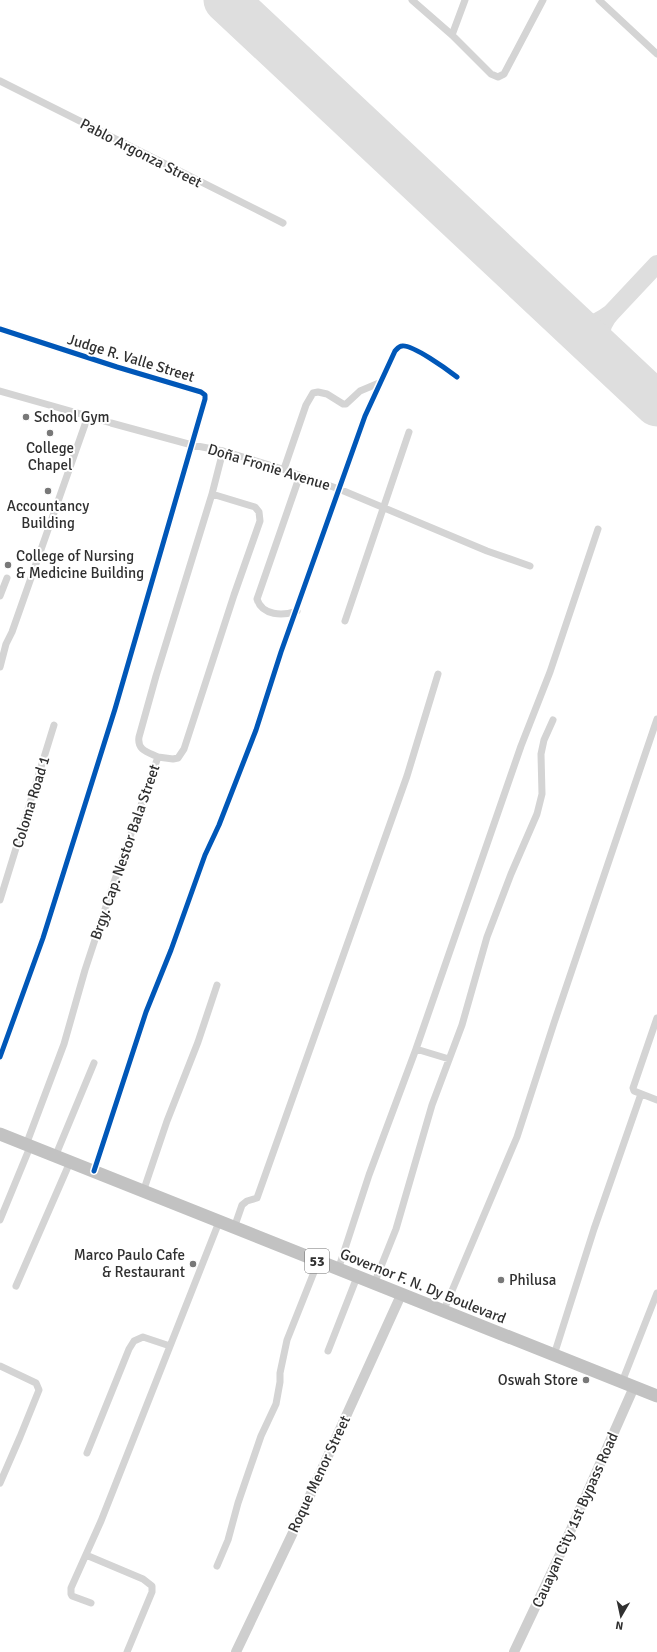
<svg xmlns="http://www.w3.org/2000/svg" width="657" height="1652" font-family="Signika,sans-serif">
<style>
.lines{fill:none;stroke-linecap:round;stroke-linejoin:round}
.taxiway{stroke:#dedede;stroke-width:18}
.runway{stroke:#dedede;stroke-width:45}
.street{stroke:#d4d4d4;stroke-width:7}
.secondary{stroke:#cecece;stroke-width:10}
.highway{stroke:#c2c2c2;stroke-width:13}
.cycleway-casing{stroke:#fff;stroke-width:8}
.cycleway{stroke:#0057b8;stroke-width:5}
.poi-dot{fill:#787878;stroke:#fff;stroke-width:1.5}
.labels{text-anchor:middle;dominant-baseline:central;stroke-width:4;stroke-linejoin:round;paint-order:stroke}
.shield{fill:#fff;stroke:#6e6e6e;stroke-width:1}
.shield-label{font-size:14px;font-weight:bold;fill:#303030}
.street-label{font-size:15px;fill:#303030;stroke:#fff}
.poi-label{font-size:15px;fill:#303030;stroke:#fff;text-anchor:start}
</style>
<rect width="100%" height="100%" fill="#fff"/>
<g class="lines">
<path class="taxiway" d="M555,308C575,327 586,332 611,313L657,264
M611,313C597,328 599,346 611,361"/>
<path class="runway" d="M226,0L657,404"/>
<path class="street" d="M412,0L452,35L491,74L498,77L504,74L543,0
M599,0L657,54
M452,35L465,0
M0,81L283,223
M0,329L117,367L201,392L205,395V399L115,709L43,938L0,1057
M0,391L88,416L111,423L192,445L223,451L276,467L339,489L487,551L530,566
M284,469L306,405L313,393L318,392L327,394L343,404H346L360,391L379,383
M0,596L7,578
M297,611C283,616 262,616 257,599L300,475
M345,621L409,432
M0,667L6,644L12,632L88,416
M158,757L173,759L178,758L184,749L234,595L260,521L259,512L255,507L212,494
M0,900L54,725
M657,1018L633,1088L634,1091L657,1100
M449,1059L416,1049L521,746L550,672L598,529
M26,1145L64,1044L85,970L113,885L158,757C147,752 137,750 139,737L156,676L212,494L223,451
M55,1157L94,1063
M94,1171L146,1012L171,950L205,855L219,825L256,730L281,652L365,416L395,351C397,349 399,346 402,346C412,344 448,370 457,377
M143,1192L167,1121L198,1042L217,985
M0,1220L30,1147
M234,1228L242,1205L247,1201L257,1198L407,776L438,674
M338,1270L369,1175L416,1049
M374,1284L396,1229L432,1105L462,1025L487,937L511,874L537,814L542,794L541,754L544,740L553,720
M16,1286L70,1162
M443,1312L517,1137L554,1023L657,719
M328,1351L357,1277
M554,1355L594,1229L641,1094
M0,1366L36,1383L39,1390L20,1437L0,1483
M622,1382L657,1293
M87,1453L129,1349L134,1341L143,1337L170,1346
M86,1555L143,1579L152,1586V1592L127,1652
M217,1566L228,1540L238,1503L261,1436L276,1404L280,1382V1373L287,1340L318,1262
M91,1603L72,1596L71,1594V1588L101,1521L219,1222"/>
<path class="secondary" d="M236,1652L298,1522L401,1295
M514,1652L557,1561L634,1387"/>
<path class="highway" d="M0,1134L657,1396"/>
<defs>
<path id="cycleway" d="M0,329L117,367L201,392L205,395V399L115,709L43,938L0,1057
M94,1171L146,1012L171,950L205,855L219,825L256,730L281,652L365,416L395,351C397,349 399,346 402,346C412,344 448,370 457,377"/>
</defs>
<use href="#cycleway" class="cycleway-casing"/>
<use href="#cycleway" class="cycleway"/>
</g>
<g class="poi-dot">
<circle cx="26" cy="417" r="4"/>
<circle cx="50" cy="433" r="4"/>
<circle cx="48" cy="491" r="4"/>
<circle cx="8" cy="565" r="4"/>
<circle cx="193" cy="1264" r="4"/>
<circle cx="501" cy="1280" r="4"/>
<circle cx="586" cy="1380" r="4"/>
</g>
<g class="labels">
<rect class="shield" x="305" y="1249" width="24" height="24" rx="3"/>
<g class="shield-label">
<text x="317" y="1261">53</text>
</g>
<g class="street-label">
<text transform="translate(141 153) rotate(27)">Pablo Argonza Street</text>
<text transform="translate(131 358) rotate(17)">Judge R. Valle Street</text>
<text transform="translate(269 467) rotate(17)">Doña Fronie Avenue</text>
<text transform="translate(31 802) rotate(-73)">Coloma Road 1</text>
<text transform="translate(125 852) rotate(-71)">Brgy. Cap. Nestor Bala Street</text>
<text transform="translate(423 1286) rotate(22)">Governor F. N. Dy Boulevard</text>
<text transform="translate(319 1474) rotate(-65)">Roque Menor Street</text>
<text transform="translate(575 1520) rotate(-66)">Cauayan City 1st Bypass Road</text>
</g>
<g class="poi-label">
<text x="34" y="417">School Gym</text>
<text x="50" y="448" text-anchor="middle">College<tspan x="50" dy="17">Chapel</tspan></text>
<text x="48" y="506" text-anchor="middle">Accountancy<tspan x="48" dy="17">Building</tspan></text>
<text x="16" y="556">College of Nursing<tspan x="16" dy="17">&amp; Medicine Building</tspan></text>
<text x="185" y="1255" text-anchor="end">Marco Paulo Cafe<tspan x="185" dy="17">&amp; Restaurant</tspan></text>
<text x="509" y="1280">Philusa</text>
<text x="578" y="1380" text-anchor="end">Oswah Store</text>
</g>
</g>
<g transform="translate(621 1616) rotate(189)" stroke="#ffffff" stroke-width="3" paint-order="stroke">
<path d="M0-3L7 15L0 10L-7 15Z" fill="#303030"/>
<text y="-6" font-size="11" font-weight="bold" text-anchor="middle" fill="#303030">N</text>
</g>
</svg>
